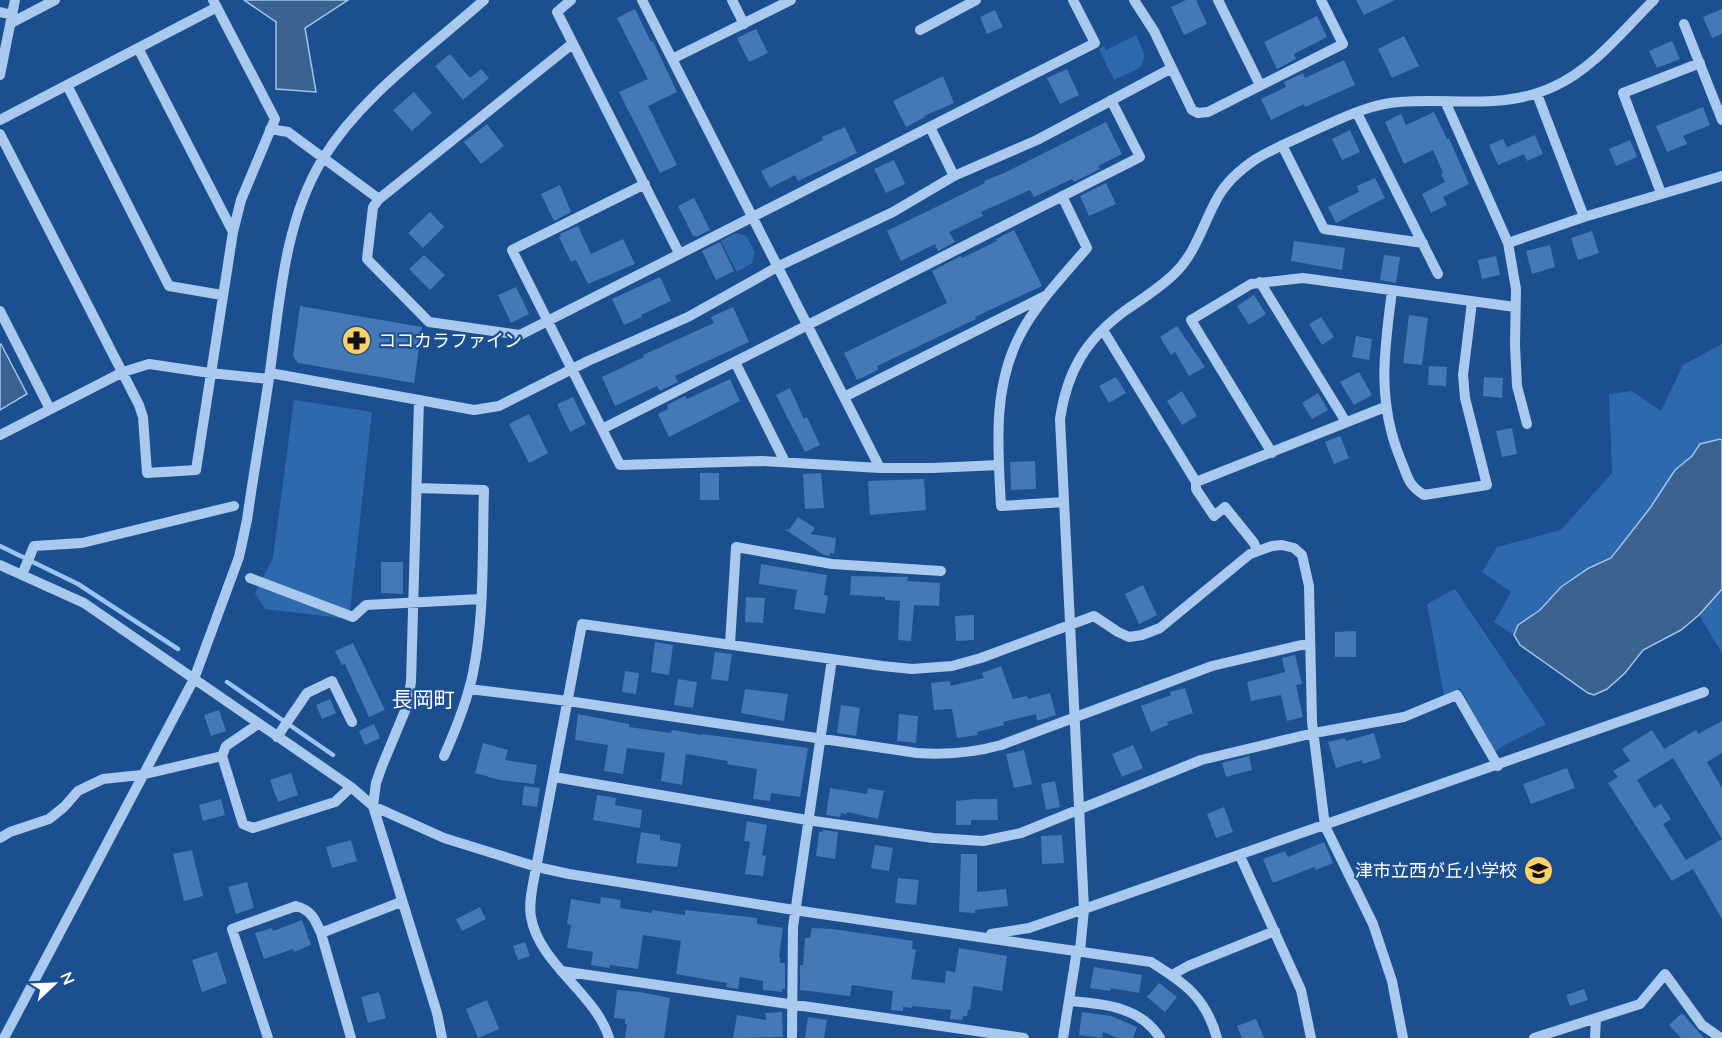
<svg xmlns="http://www.w3.org/2000/svg" width="1722" height="1038" font-family="'Nunito Sans','Noto Sans JP',sans-serif">
<style>
.green{fill:#2e69ad}
.water{fill:#3c6290;stroke:#9cc4f0;stroke-width:1.5}
.lines{fill:none;stroke-linecap:round;stroke-linejoin:round}
.stream{stroke:#9cc4f0;stroke-width:4.5}
.building{fill:#4478b7;fill-rule:evenodd}
.minor{stroke:#a9c9ee;stroke-width:10}
.labels{text-anchor:middle;dominant-baseline:central;stroke-width:4.5;stroke-linejoin:round;paint-order:stroke}
.poi-label{font-size:18px;fill:#fff;stroke:#1b4f8f;text-anchor:start}
.quarter-label{font-size:21px;fill:#fff;stroke:#1b4f8f}
</style>
<rect width="100%" height="100%" fill="#1b4f8f"/>
<path class="green" d="M1136,35L1145,56L1140,68L1114,80L1099,49L1104,46L1106,50Z
M736,233L746,236L755,252L752,263L737,272L721,241Z
M1722,344V440L1700,444L1692,456L1675,470L1650,508L1611,559L1589,568L1561,587L1540,610L1518,625L1514,635L1494,622L1511,592L1482,572L1497,547L1561,530L1612,473L1609,394L1632,391L1661,411L1683,365Z
M294,400L372,412L349,619L265,609L255,593L273,558Z
M1455,589L1546,724L1503,746L1495,752L1460,688L1444,695L1427,604Z
M1722,589V653L1699,615Z"/>
<path class="water" d="M244,0H348L305,28L316,92L276,89V22Z
M1,344L27,394L0,410V345Z
M1720,439L1722,440V589L1699,615L1681,630L1643,650L1625,673L1607,689L1594,695L1588,693L1520,645L1514,635L1518,625L1540,610L1561,587L1589,568L1611,558L1650,508L1675,470L1692,456L1700,444Z"/>
<g class="lines">
<path class="stream" d="M0,546L78,584L178,649
M227,682L333,755"/>
</g>
<path class="building" d="M1186,0H1196L1207,24L1184,35L1171,7Z
M1356,0H1395L1364,15Z
M635,9L651,42L653,41L677,92L648,106L677,165L660,173L619,92L648,79L617,18Z
M1722,9V34L1712,38L1703,17Z
M995,10L1003,27L987,34L980,17Z
M1317,16L1327,37L1294,54L1296,59L1277,69L1264,42Z
M756,29L768,53L749,62L737,38Z
M1404,36L1419,66L1392,78L1378,49Z
M1672,41L1680,59L1657,68L1649,51Z
M450,54L470,78L481,69L489,78L463,100L435,66Z
M1344,60L1355,85L1305,107L1304,104L1271,120L1261,99L1286,87L1284,82L1303,73L1305,78Z
M1067,69L1079,95L1060,104L1047,78Z
M943,76L954,103L924,116L925,117L906,127L893,101Z
M414,92L432,113L412,131L393,110Z
M1703,107L1710,125L1683,136L1687,144L1667,152L1656,126Z
M1434,112L1447,139L1449,138L1469,184L1443,197L1447,205L1431,213L1422,194L1445,182L1441,174L1443,173L1433,150L1404,164L1385,122L1401,114L1406,125Z
M1106,122L1122,154L1098,166L1100,169L1074,182L1072,179L1034,197L1030,190L981,212L983,216L949,232L955,242L938,251L935,244L901,261L887,231L985,183L984,181L1004,173Z
M487,124L504,146L481,164L464,142Z
M845,127L857,153L798,181L795,175L770,188L761,171L823,140L822,137Z
M1350,130L1360,152L1342,160L1332,139Z
M1535,135L1543,154L1527,161L1524,154L1498,165L1489,145L1503,139L1507,147Z
M1630,140L1637,157L1616,166L1609,149Z
M894,160L905,184L886,193L874,169Z
M1375,178L1385,198L1336,223L1328,207L1359,192L1357,186Z
M1106,183L1116,204L1089,216L1080,196Z
M560,185L571,212L554,221L541,194Z
M694,198L710,230L696,237L694,235L693,236L678,206Z
M430,212L444,227L423,248L408,233Z
M578,226L591,254L623,239L635,264L588,284L576,260L571,262L559,237L561,236L560,234Z
M1014,230L1042,286L975,317L976,319L877,366L878,370L857,380L844,353L947,303L932,271L961,256L962,258L997,241L996,239Z
M1592,231L1599,253L1578,260L1571,238Z
M1294,241L1345,248L1342,270L1291,261Z
M720,242L734,271L716,280L702,251Z
M1550,245L1555,267L1532,274L1526,251Z
M424,255L445,275L430,290L409,269Z
M1384,255L1400,257L1396,283L1380,280Z
M1496,256L1500,275L1482,279L1478,260Z
M660,277L671,301L641,315L642,317L624,325L612,299Z
M516,287L529,314L511,323L498,295Z
M1254,295L1266,314L1249,325L1237,306Z
M300,306L422,327L414,383L298,363L293,356Z
M733,307L749,342L675,376L678,382L660,391L657,386L615,406L602,377L644,357L643,355L714,323L711,317Z
M1409,315L1428,318L1422,365L1403,363Z
M1321,317L1334,337L1322,345L1309,324Z
M1177,326L1205,367L1189,376L1175,352L1171,355L1160,337Z
M1356,336L1372,339L1369,360L1352,357Z
M1429,366L1447,367L1446,386L1428,385Z
M1359,372L1372,395L1354,405L1340,382Z
M1116,377L1126,393L1109,403L1099,386Z
M1484,377L1503,378L1502,398L1483,396Z
M730,379L740,401L669,437L658,414L668,409L667,405L685,396L687,399Z
M790,388L804,419L807,417L820,445L805,452L776,395Z
M1182,391L1197,416L1182,425L1167,401Z
M1318,393L1328,410L1312,419L1302,403Z
M573,397L586,424L570,432L557,404Z
M529,414L548,453L529,463L509,424Z
M1512,428L1517,454L1502,457L1496,431Z
M1340,436L1349,458L1334,464L1325,442Z
M1035,461L1036,489L1011,490L1010,462Z
M700,473H719V500H700Z
M821,473L824,508L805,509L803,474Z
M924,479L926,510L870,515L868,481Z
M798,517L815,528L811,534L836,538L834,554L830,553V556L824,555L784,529L789,530Z
M381,562H403V594L381,593Z
M761,564L827,575L824,595L828,596L825,614L794,609L797,590L759,584Z
M851,576L908,577L907,581L940,583L939,606L914,605L911,641L898,640L900,601L885,600V597L850,595Z
M1143,585L1157,615L1139,624L1125,594Z
M746,597L765,598L763,623L745,622Z
M974,615V640L956,641L955,616Z
M1356,631V657H1335V632Z
M655,642L673,645L669,675L651,672Z
M353,643L385,710L369,717L345,664L342,665L335,651Z
M715,652L732,654L728,681L711,679Z
M1295,655L1302,684L1296,685L1303,717L1287,721L1281,695L1251,701L1247,682L1285,672L1282,658Z
M1001,666L1013,699L1027,696L1028,699L1050,693L1056,715L1037,721L1036,714L1003,722L1004,725L977,732L978,735L957,738L952,709L934,710L931,683L950,681V686L984,678L982,673Z
M625,671L639,673L636,694L622,692Z
M678,679L697,682L693,708L674,705Z
M1185,688L1193,713L1167,722L1168,725L1151,732L1141,706L1171,695L1170,692Z
M745,689L788,694L784,721L741,713Z
M330,699L336,713L322,719L316,705Z
M841,705L860,708L856,736L837,733Z
M219,710L226,731L211,736L204,715Z
M578,714L629,724V727L671,733L672,730L702,735V734L808,748L800,797L771,793L770,801L753,799L757,769L727,764L728,761L686,754L682,785L661,781L665,753L627,748L623,774L604,771L608,745L575,740Z
M899,714L918,716L916,743L897,741Z
M1722,721V753L1707,762L1722,788V919L1693,869L1672,881L1608,783L1618,777L1613,771L1630,761L1622,749L1652,730L1664,749L1696,730L1698,734ZM1673,758L1722,839L1686,860L1663,824L1671,819L1661,804L1654,808L1637,780Z
M374,724L380,738L365,745L359,731Z
M1374,733L1381,758L1363,764L1362,760L1336,768L1328,742L1345,738L1346,741Z
M483,743L508,750L505,760L537,765L534,784L500,780L475,773Z
M1133,745L1143,768L1122,777L1112,754Z
M1024,750L1032,784L1014,788L1006,754Z
M1249,756L1252,770L1226,777L1222,763Z
M1567,768L1575,788L1531,804L1523,784Z
M291,773L298,795L278,802L270,780Z
M1055,781L1060,807L1046,810L1041,784Z
M524,786L540,788L537,807L522,805Z
M830,788L867,794L868,788L884,791L878,819L847,812L846,814L841,813L840,817L826,815Z
M597,795L616,798L615,805L642,810L640,828L593,820Z
M221,799L225,815L203,821L199,805Z
M975,799H997L998,820H971V825H956V801Z
M1224,807L1233,832L1216,838L1207,814Z
M747,821L767,825L762,855L766,856L763,876L745,874L750,842L744,841Z
M823,830L838,832L835,859L816,856L819,832H823Z
M641,832L660,835V840L681,844L677,867L636,863Z
M1062,835L1064,863L1042,864L1041,836Z
M351,840L357,861L332,868L326,847Z
M1324,842L1333,863L1316,870L1314,867L1273,883L1263,859L1285,851L1288,857Z
M875,845L893,848L889,871L871,868Z
M192,850L203,896L184,901L173,854Z
M961,854H977V892L1006,889L1008,906L975,910V913L959,912Z
M898,878L919,880L916,905L895,903Z
M247,882L254,908L236,914L228,887Z
M601,897L621,900L620,908L652,913V910L685,915V910L740,916L757,918V924L783,928L779,957H780V963H785V989H782V992L763,990V981L740,977L738,989L726,987L727,983L676,974L681,941L643,935L638,969L610,965L609,968L591,965L593,952L567,948L571,925L567,924L571,899L600,904Z
M480,907L486,919L462,931L456,919Z
M302,920L311,945L294,952L293,949L264,959L255,933L272,928L273,931Z
M812,928L833,929L913,941L912,949L916,950L911,979L945,983L946,971L955,972L959,948L1007,956L1002,991L973,986L970,1010H968L967,1016H963L962,1020L950,1019L951,1010L912,1006V1008L903,1007V1011L891,1010L893,991L852,985L850,996L800,990V965H803L805,938H810Z
M525,942L530,956L518,960L513,946Z
M217,952L227,983L202,992L192,960Z
M1094,967L1142,975L1139,993L1111,988L1110,991L1090,988Z
M1159,983L1177,997L1165,1012L1147,997Z
M1584,989L1588,1000L1570,1006L1566,995Z
M617,990L641,992L670,998L664,1038H625L627,1024H625V1019L614,1018Z
M379,992L386,1018L368,1023L361,997Z
M487,1000L499,1029L478,1038L466,1009Z
M782,1012L783,1037L733,1038L737,1015L766,1020L765,1013Z
M1082,1012L1111,1016L1137,1027L1133,1038H1118L1103,1032L1102,1038L1079,1035Z
M1682,1013L1696,1029L1704,1038H1681L1669,1025Z
M808,1017L827,1020L824,1038H805Z
M1256,1019L1264,1038H1242L1237,1026Z"/>
<g class="lines">
<path class="minor" d="M571,0L557,12L679,253
M642,0L880,468L762,461L620,465L512,250L645,184
M732,0L744,24
M1134,0L1154,31L1192,110L1198,113L1208,112L1343,44L1321,0
M1218,0L1260,85
M0,12L13,15
M11,23L55,0
M1684,24L1722,120
M920,30L976,0
M572,44L379,199L373,207L367,259L429,322L520,335L1095,43L1073,0
M138,48L233,232
M672,59L791,0
M0,75L15,0
M67,85L169,286L222,295
M1537,94L1584,217
M1445,101L1508,243L1516,289L1515,345L1517,386L1527,424
M1357,113L1438,274
M0,120L217,7
M930,127L954,176
M270,129L288,132L379,199
M0,134L139,405L143,417L147,473L196,470L233,232L241,200L275,119L213,0
M1282,145L1324,229L1423,243
M1661,193L1623,93L1700,63
M1062,196L1087,248C1065,274 1035,305 1020,335C992,388 998,449 1001,506L1064,502
M1508,243L1584,217L1722,176
M1260,282L1346,422
M1392,291C1384,351 1377,401 1400,458C1408,477 1407,484 1424,495L1487,485L1465,398L1463,375L1472,302
M0,311L50,409
M1103,330L1196,482L1385,407
M735,362L785,462
M270,373L474,410L499,406L588,361L688,317L779,266L893,212L954,176L1037,140L1172,68
M844,397L1047,295
M419,400L411,682L407,706L382,766L376,783L373,806L437,1013L442,1038
M602,429L1140,157L1111,100
M0,435L123,372L149,364L210,373L269,379
M1272,453L1191,320L1251,284L1303,278L1515,307
M880,468H933L999,465
M1196,482V489L1214,516L1225,507L1254,543L1257,551
M417,488L484,490C482,551 485,614 473,673C467,702 456,729 444,756
M0,565L84,603L351,787L373,806L444,838L537,867L569,874L794,910L1151,962C1185,983 1206,998 1217,1038
M22,575L34,546L82,543L234,506
M250,578L353,617L366,605L481,599
M730,644L736,547L832,564L941,571
M469,689L568,701L917,753C946,755 973,753 1001,745L1212,666L1310,643
M277,737L307,693L332,681L352,722
M222,756L243,824L253,828L335,802L351,787
M554,777L807,820L933,838L983,841L1021,833L1201,760L1314,733L1404,717L1457,695L1498,766
M0,838L10,832L49,819L64,807L78,791L103,779L141,775L222,756L226,746L258,724
M1240,856L1301,990L1311,1038
M321,933L351,1038
M991,934L1029,928L1084,909L1704,692
M1080,951L1084,909L1060,419C1067,371 1086,339 1126,310C1142,299 1158,289 1173,275C1196,254 1203,223 1218,197C1227,181 1241,169 1256,159C1274,148 1294,140 1313,131C1340,119 1369,104 1399,102C1453,97 1503,111 1555,86C1594,68 1623,30 1654,0
M561,971L1024,1038
M1172,975L1188,966L1275,931
M1069,1001C1103,1004 1140,1006 1160,1038
M4,1038L194,679L239,557L247,520C254,470 263,421 270,371C280,300 284,223 322,160C362,95 428,50 484,0
M268,1038L232,929L296,906C311,910 315,919 321,933L401,902
M609,1038C596,994 539,964 531,917C529,906 531,895 533,884L582,624L882,666L912,669L952,666L981,658L1094,616L1118,632L1129,637L1142,635L1160,628L1250,554L1272,546L1282,545L1294,548L1302,555L1309,586L1312,722L1325,826L1373,924L1392,981L1403,1038
M792,1038L793,927L832,659
M1063,1038L1077,950
M1534,1038L1640,1004L1665,974L1702,1025L1721,1038
M1595,1038L1596,1018"/>
</g>
<defs>
<symbol id="pharmacy-disc" viewBox="-11 -11 22 22"><circle r="9.5" fill="#ffd166" stroke="#1b4f8f"/><path d="M-2-6h4v4h4v4h-4v4h-4v-4h-4v-4h4Z" fill="#111"/></symbol>
<symbol id="school-disc" viewBox="-11 -11 22 22"><circle r="9.5" fill="#ffd166" stroke="#1b4f8f"/><path d="M0-5L7-2L0 1L-7-2ZM-4 1L0 2.5L4 1V4Q0 6-4 4Z" fill="#111"/></symbol>
</defs>
<g fill-rule="evenodd">
<use href="#pharmacy-disc" x="340" y="324" width="33" height="33"/>
<use href="#school-disc" x="1522" y="854" width="33" height="33"/>
</g>
<g class="labels">
<g class="poi-label">
<text x="378" y="341">ココカラファイン</text>
<text x="1517" y="871" text-anchor="end">津市立西が丘小学校</text>
</g>
<g class="quarter-label">
<text x="423" y="700">長岡町</text>
</g>
</g>
<g transform="translate(54 984) rotate(67)" stroke="#1b4f8f" stroke-width="4.5" paint-order="stroke">
<path d="M0-4.5L10 22L0 15L-10 22Z" fill="#ffffff"/>
<text y="-9" font-size="16" font-weight="bold" text-anchor="middle" fill="#ffffff">N</text>
</g>
</svg>
